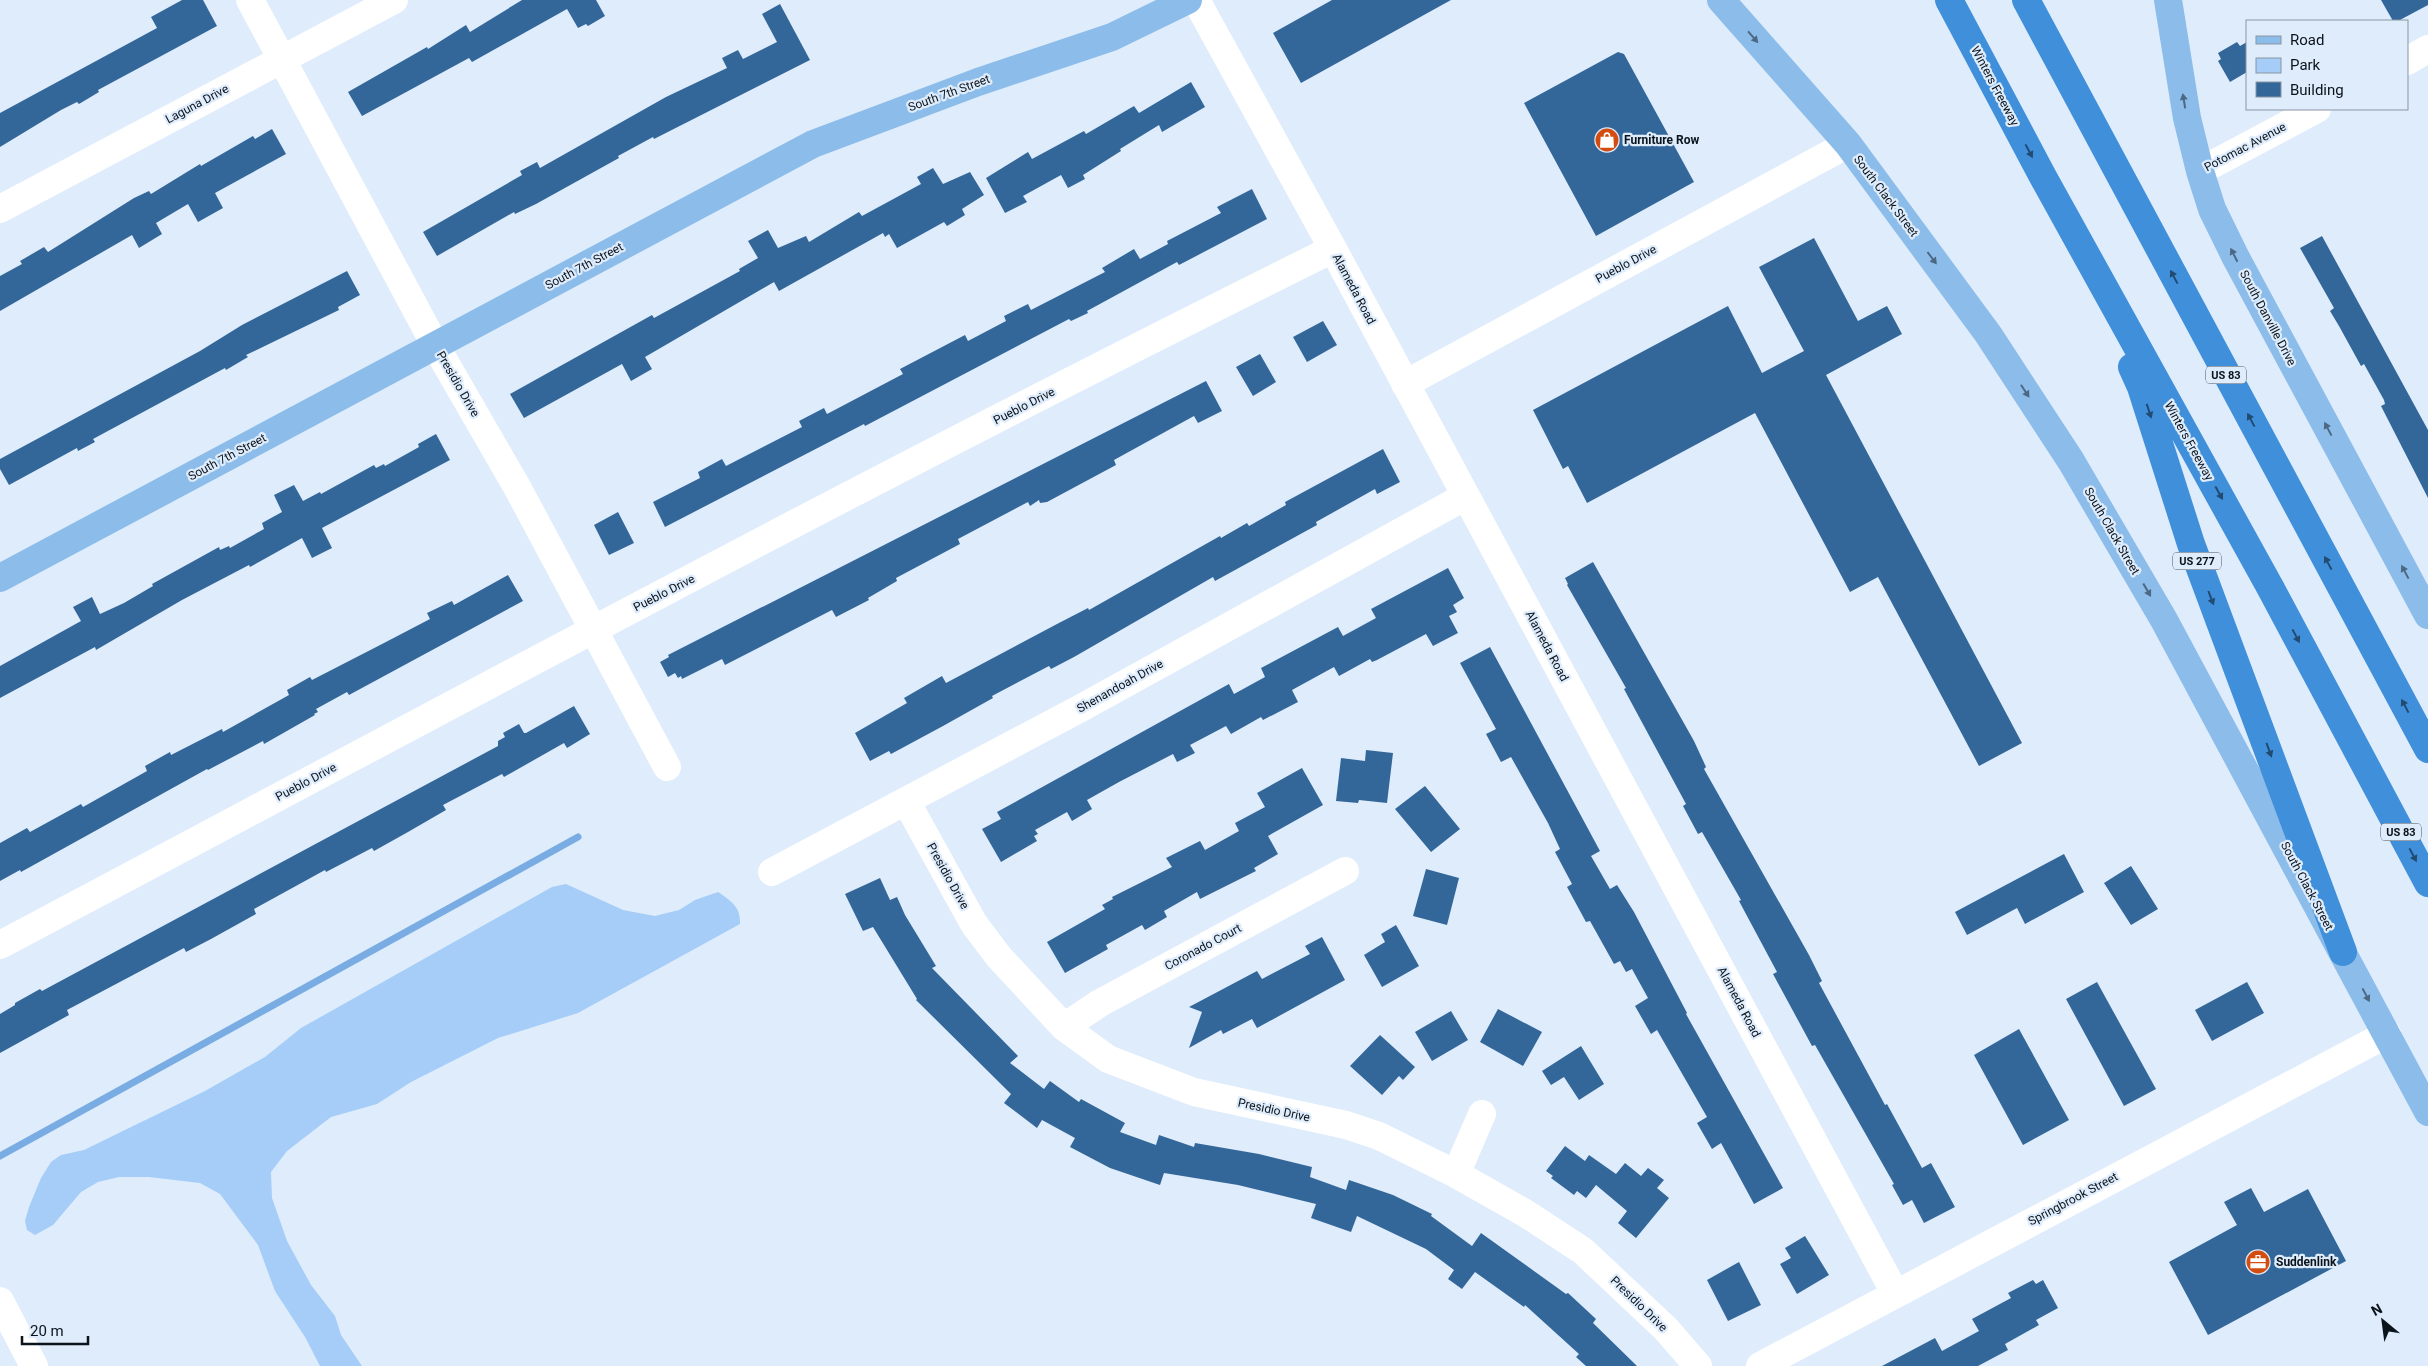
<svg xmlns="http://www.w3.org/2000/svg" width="2428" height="1366" font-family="Roboto,sans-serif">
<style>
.green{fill:#a5cdf8}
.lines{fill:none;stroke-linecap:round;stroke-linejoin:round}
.stream{stroke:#78ace3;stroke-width:7}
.building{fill:#346799}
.minor{stroke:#fff;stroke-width:28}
.major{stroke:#8cbce9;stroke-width:28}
.highway{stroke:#3f8fdb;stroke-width:28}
.oneway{fill:#4c6882}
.oneway2{fill:#224b71}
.labels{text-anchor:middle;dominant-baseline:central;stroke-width:4.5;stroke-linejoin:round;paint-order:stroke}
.shield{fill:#deecfc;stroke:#4a545e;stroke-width:1}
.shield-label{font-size:11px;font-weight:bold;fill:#0b131b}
.street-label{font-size:12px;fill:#0b131b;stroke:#deecfc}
.poi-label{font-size:12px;font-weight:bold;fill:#0b131b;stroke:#deecfc;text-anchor:start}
</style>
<rect width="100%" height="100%" fill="#deecfc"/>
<path class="green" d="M566,884L623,910L655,916L679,910L695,900L718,892C731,901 741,907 740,924L578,1013L498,1038L411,1082L377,1104L331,1117L287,1151L271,1172L272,1198L287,1241L311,1285L335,1316L341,1335L362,1366H320L305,1337L275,1291L258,1245L220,1194L200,1183L149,1177H119L98,1182L81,1192L53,1225L35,1235L27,1230L25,1221L29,1207L41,1178L51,1162L61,1155L84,1150L205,1091L265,1057L301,1028L552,887Z"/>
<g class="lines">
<path class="stream" d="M0,1156L578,837"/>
</g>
<path class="building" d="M182,0H203L217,26L98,90L99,92L79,104L77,102L61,110L0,147V113L157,28L151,17Z
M522,0H596L605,16L588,26L586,24L578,28L567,9L472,62L469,58L362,116L348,92L427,47L428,49L466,25L470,32Z
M1332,0H1451L1301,83L1273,33Z
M2381,0H2428V5L2398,21H2393Z
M780,4L810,60L654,139L653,137L618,156L619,158L536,204L515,214L514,212L437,256L423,232L522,175L520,171L537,162L540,168L666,97L727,68L722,58L738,50L743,59L777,42L762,14Z
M2237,42L2240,46L2247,42V72L2230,82L2218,61L2221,59L2218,53Z
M1618,52L1624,54L1694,182L1596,236L1524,103Z
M1191,82L1205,107L1162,132L1159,125L1120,149L1121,151L1083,175L1085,179L1068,188L1061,175L1023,196L1027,202L1005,213L986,178L1028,152L1032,159L1084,131L1086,134L1134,106L1139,113Z
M272,129L286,154L215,193L223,208L198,222L188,204L156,223L162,234L139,248L132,235L0,311V276L22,264L20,261L44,247L48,252L134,198L149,191L151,194L200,164L201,166L253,136L255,139Z
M933,168L943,184L970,172L984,195L962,209L965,215L947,226L944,222L897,248L889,234L885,237L883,233L779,291L774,282L645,357L652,369L631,381L622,364L524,418L510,394L652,315L654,318L740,271L739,269L758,258L748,241L768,230L778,248L806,236L809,242L859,212L862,216L921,184L917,177Z
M1252,189L1267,219L1179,265L1177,262L1087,311L1088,313L1071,321L1069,319L865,426L864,424L665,527L653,502L700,478L698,472L722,459L726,466L802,427L799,421L824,408L827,414L903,374L900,369L965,335L968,341L1006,321L1004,316L1028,304L1031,310L1105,272L1102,268L1134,249L1140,259L1168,244L1167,241L1221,213L1217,207Z
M2322,236L2428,430V498L2381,406L2385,404L2384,400L2364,364L2361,366L2339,326L2330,311L2334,308L2300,248Z
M1814,238L1858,321L1887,306L1902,334L1826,375L2022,743L1979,766L1878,577L1850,592L1755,413L1587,503L1568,466L1563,469L1533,410L1728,306L1762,373L1804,351L1759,267Z
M347,271L360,295L338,307L339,310L246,355L248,357L226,370L225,368L93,439L95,442L78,451L77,448L9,485L0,469V459L200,351L242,325Z
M1323,321L1337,345L1307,362L1293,337Z
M1260,354L1276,382L1253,396L1236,367Z
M1206,381L1222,411L1198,423L1194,416L1114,460L1116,465L1047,502L1040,503L1039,500L1030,506L1028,502L958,539L960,544L896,578L897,581L868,598L869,600L836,617L832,610L725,665L722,659L682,679L681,676L678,678L675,673L668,677L660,662L669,657L668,655Z
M436,434L450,460L322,528L332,548L312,558L302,538L250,567L249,565L182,600L96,650L95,647L0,698V666L81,621L73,607L92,597L100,614L124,603L153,586L152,584L219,547L220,550L229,546L230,548L264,529L262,523L282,512L274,495L294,485L303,501L320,492L321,494L374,465L376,468L384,464L385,466L419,447L418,444Z
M1383,449L1400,482L1377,494L1375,489L1316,522L1317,525L1215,581L1213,577L1074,657L1051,669L1049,666L992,696L993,698L943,726L891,754L889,751L870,761L855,733L907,703L904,698L942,676L946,683L1057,624L1088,608L1089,610L1220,536L1221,538L1247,523L1249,526L1286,505L1285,502Z
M618,512L634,543L609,555L594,525Z
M1593,562L1694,741L1706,767L1704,769L1809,955L1822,981L1819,983L1885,1105L1887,1104L1922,1168L1931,1163L1955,1207L1924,1223L1912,1200L1903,1205L1892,1185L1894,1184L1815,1045L1812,1046L1773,974L1777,972L1739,901L1741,900L1702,832L1698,834L1683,806L1686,804L1624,689L1626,688L1567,585L1568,584L1565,578Z
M1448,568L1464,598L1453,605L1457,612L1449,616L1458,633L1433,646L1426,634L1377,660L1372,662L1370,659L1339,676L1334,667L1292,690L1298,702L1263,720L1261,717L1231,734L1226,726L1190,745L1195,753L1177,762L1173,754L1119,782L1087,800L1092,809L1072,821L1067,812L1035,830L1038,834L1034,836L1037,841L1001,862L982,829L1001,819L997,812L1229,684L1234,694L1265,677L1261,668L1338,627L1343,636L1376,618L1371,609Z
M508,575L523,601L349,695L347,692L316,709L318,712L314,714L315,715L264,744L263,741L208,770L207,769L21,872L20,870L0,881V843L27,828L30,832L81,804L83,807L147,771L145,766L170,752L171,755L222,729L223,732L289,695L287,690L310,677L312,680L384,643L430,619L427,613L452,601L454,605Z
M1490,647L1600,851L1591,856L1610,889L1617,885L1634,912L1687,1013L1686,1014L1783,1188L1754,1204L1721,1143L1712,1149L1697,1123L1707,1117L1657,1030L1651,1034L1635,1006L1648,998L1632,969L1626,972L1620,961L1614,964L1590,921L1586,922L1567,887L1572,884L1555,852L1560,849L1548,823L1511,757L1501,762L1486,734L1496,729L1460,663Z
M574,706L590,734L567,748L564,743L504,777L502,774L443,805L446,810L408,832L374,851L372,848L326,872L325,870L254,909L256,914L211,939L186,952L184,948L67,1010L69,1015L0,1053V1014L15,1005V1003L40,989L42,991L498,746V741L505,737L503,733L519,724L524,733H526Z
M1366,750L1393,753L1387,803L1359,800L1358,803L1336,801L1341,758L1365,761Z
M1302,768L1323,805L1268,836L1278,854L1254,868L1256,871L1200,899L1197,892L1164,911L1167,917L1145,930L1142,925L1106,945L1108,949L1065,973L1047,942L1105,909L1102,905L1113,899L1112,897L1172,867L1166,858L1200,841L1205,850L1239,831L1235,823L1265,807L1257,793Z
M1425,786L1460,829L1431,852L1395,809Z
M2064,854L2084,892L2025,924L2017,908L1967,935L1955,912Z
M2131,866L2158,909L2131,925L2104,883Z
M1426,869L1459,878L1447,925L1413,916Z
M880,878L890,900L897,897L905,915L936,966L932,968L1018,1056L1010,1063L1044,1089L1050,1081L1079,1102L1081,1099L1125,1123L1120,1132L1156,1145L1159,1135L1194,1147L1195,1143L1259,1154L1312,1167L1310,1177L1346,1190L1349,1180L1393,1195L1432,1214L1431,1216L1472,1246L1481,1233L1566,1294L1568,1293L1596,1319L1593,1323L1637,1366H1586L1576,1357L1579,1354L1525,1305L1524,1307L1475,1272L1462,1289L1448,1279L1454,1270L1426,1249L1357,1216L1351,1232L1311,1218L1316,1204L1238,1185L1164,1173L1160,1185L1110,1168L1070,1147L1075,1138L1042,1120L1037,1128L1004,1103L1011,1094L916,1000L917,999L873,927L863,931L845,894Z
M1396,925L1419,966L1382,987L1364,955L1385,942L1381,934Z
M1322,937L1345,980L1257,1028L1252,1019L1223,1034L1221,1030L1189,1048L1202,1012L1189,1007L1257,971L1262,979L1310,954L1305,946Z
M2097,982L2156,1089L2124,1106L2066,999Z
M2247,982L2264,1013L2212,1041L2195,1010Z
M1498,1009L1542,1032L1523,1066L1480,1042Z
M1451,1011L1468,1040L1432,1061L1415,1032Z
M2019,1029L2069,1120L2023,1145L1974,1055Z
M1380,1035L1415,1067L1403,1080L1399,1076L1382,1095L1350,1066Z
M1581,1046L1604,1084L1579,1100L1564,1077L1551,1085L1542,1071Z
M1565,1146L1585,1161L1589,1155L1616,1174L1625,1163L1641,1176L1648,1168L1664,1180L1657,1188L1669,1198L1636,1238L1618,1223L1627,1211L1596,1185L1586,1198L1577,1191L1574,1195L1551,1178L1553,1176L1546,1171Z
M2251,1188L2264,1212L2308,1189L2346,1261L2208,1335L2169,1262L2237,1225L2224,1202Z
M1805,1236L1829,1275L1797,1294L1780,1264L1791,1258L1785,1248Z
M1739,1262L1761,1305L1728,1321L1707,1280Z
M2033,1280L2036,1284L2043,1280L2058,1308L2036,1320L2039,1325L2005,1344L2008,1350L1978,1366H1882L1935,1338L1942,1351L1979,1331L1972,1319L2011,1298L2008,1293Z"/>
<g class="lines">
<path class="minor" d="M250,0L435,345L517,487L667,767
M1196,0L1333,249L1895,1293
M2407,61L2428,49
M2200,171L2317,109
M0,209L394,0
M1405,384L1848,144
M906,801L974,924L999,957L1064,1027L1108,1059L1194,1092L1346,1125L1379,1136L1456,1174L1525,1213L1583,1251L1666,1329L1698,1366
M772,872L1081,708L1466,496
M0,945C443,710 884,471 1333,249
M1064,1027L1100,1003L1345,871
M1456,1174L1482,1114
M0,1301L34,1366
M1760,1366L2387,1034"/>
<path class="major" d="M1721,0L1848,144L1988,334L2071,461L2164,620L2428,1112
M2168,0L2187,118L2200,171L2212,209L2235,256L2428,615
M0,578L813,144L978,82L1112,37L1188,0"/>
<path class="highway" d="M1949,0L2042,175L2270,587L2428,883
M2026,0L2428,749
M2132,367L2141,387L2191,544L2343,952"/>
</g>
<defs><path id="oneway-solid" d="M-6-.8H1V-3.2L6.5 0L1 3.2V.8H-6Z" transform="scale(1.25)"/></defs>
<g class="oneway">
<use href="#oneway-solid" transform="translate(1753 37) rotate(49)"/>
<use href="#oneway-solid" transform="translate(2184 101) rotate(-99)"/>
<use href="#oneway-solid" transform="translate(2234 255) rotate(-117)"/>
<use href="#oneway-solid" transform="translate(1932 258) rotate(53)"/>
<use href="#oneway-solid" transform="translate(2025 391) rotate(57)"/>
<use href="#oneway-solid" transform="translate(2328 429) rotate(-118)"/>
<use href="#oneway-solid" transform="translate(2405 572) rotate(-118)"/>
<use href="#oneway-solid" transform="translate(2147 590) rotate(60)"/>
<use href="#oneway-solid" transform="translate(2366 995) rotate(62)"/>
</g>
<g class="oneway2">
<use href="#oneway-solid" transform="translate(2029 151) rotate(62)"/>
<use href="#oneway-solid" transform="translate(2174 277) rotate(-118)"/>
<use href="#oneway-solid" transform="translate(2149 411) rotate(72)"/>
<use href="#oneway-solid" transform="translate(2251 420) rotate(-118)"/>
<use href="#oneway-solid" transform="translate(2219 493) rotate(61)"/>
<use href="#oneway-solid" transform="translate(2328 563) rotate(-118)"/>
<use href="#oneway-solid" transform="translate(2211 598) rotate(69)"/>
<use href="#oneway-solid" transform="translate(2296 636) rotate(62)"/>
<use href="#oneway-solid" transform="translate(2405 706) rotate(-118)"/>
<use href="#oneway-solid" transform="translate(2269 750) rotate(70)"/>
<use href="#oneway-solid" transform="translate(2413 855) rotate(62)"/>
</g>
<defs>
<symbol id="shop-disc" viewBox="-11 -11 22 22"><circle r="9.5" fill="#d24d0f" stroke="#deecfc"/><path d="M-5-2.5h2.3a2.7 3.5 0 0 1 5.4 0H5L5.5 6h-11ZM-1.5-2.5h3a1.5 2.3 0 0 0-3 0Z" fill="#fff"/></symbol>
<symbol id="office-disc" viewBox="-11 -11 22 22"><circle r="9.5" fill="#d24d0f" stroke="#deecfc"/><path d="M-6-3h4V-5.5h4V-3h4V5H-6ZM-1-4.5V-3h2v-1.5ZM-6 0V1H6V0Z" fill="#fff"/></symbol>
</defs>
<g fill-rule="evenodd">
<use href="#shop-disc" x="1593" y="126" width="28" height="28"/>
<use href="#office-disc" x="2244" y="1248" width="28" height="28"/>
</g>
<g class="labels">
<g class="shield">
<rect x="2206" y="366.5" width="40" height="17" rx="4"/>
<rect x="2173" y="552.5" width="48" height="17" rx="4"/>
<rect x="2381" y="823.5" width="40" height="17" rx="4"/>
</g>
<g class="shield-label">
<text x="2226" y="375">US 83</text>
<text x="2197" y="561">US 277</text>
<text x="2401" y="832">US 83</text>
</g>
<g class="street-label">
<text transform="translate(1995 86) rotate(62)">Winters Freeway</text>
<text transform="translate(949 93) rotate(-20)">South 7th Street</text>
<text transform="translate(197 104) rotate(-28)">Laguna Drive</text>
<text transform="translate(2245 147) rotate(-28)">Potomac Avenue</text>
<text transform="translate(1886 196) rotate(53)">South Clack Street</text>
<text transform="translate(1626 264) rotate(-28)">Pueblo Drive</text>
<text transform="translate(584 266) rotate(-28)">South 7th Street</text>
<text transform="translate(1354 289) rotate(62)">Alameda Road</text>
<text transform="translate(2268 318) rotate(62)">South Danville Drive</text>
<text transform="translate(458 384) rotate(60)">Presidio Drive</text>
<text transform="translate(1024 406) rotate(-27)">Pueblo Drive</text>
<text transform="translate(2189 441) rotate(61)">Winters Freeway</text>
<text transform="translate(227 457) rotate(-28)">South 7th Street</text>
<text transform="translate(2112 531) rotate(60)">South Clack Street</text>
<text transform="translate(664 593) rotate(-27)">Pueblo Drive</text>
<text transform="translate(1547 646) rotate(62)">Alameda Road</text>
<text transform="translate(1120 686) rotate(-29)">Shenandoah Drive</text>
<text transform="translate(306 782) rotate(-28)">Pueblo Drive</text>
<text transform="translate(948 876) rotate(61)">Presidio Drive</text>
<text transform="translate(2307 886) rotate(62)">South Clack Street</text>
<text transform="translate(1203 947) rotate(-28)">Coronado Court</text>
<text transform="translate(1739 1002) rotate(62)">Alameda Road</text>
<text transform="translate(1274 1110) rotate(12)">Presidio Drive</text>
<text transform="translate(2073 1199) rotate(-28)">Springbrook Street</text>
<text transform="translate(1639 1304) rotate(44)">Presidio Drive</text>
</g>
<g class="poi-label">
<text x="1624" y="140">Furniture Row</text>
<text x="2276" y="1262">Suddenlink</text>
</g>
</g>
<rect x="2246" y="20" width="162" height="90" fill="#deecfc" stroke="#8a95a2"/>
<rect x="2256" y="36" width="25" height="8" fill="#8cbce9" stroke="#8a95a2"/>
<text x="2290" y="45" font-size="15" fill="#0b131b">Road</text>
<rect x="2256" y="58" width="25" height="15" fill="#a5cdf8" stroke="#8a95a2"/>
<text x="2290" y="70" font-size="15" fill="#0b131b">Park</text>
<rect x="2256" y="82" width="25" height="15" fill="#346799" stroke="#8a95a2"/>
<text x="2290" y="95" font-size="15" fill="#0b131b">Building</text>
<g transform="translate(2383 1321) rotate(331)" stroke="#deecfc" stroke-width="4" paint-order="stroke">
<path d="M0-4L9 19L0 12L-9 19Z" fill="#0b131b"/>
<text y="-8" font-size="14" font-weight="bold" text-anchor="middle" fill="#0b131b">N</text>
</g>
<path d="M22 1336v8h66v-8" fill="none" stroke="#0b131b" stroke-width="2.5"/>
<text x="30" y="1336" font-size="15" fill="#0b131b" stroke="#deecfc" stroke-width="4" paint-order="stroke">20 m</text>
</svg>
